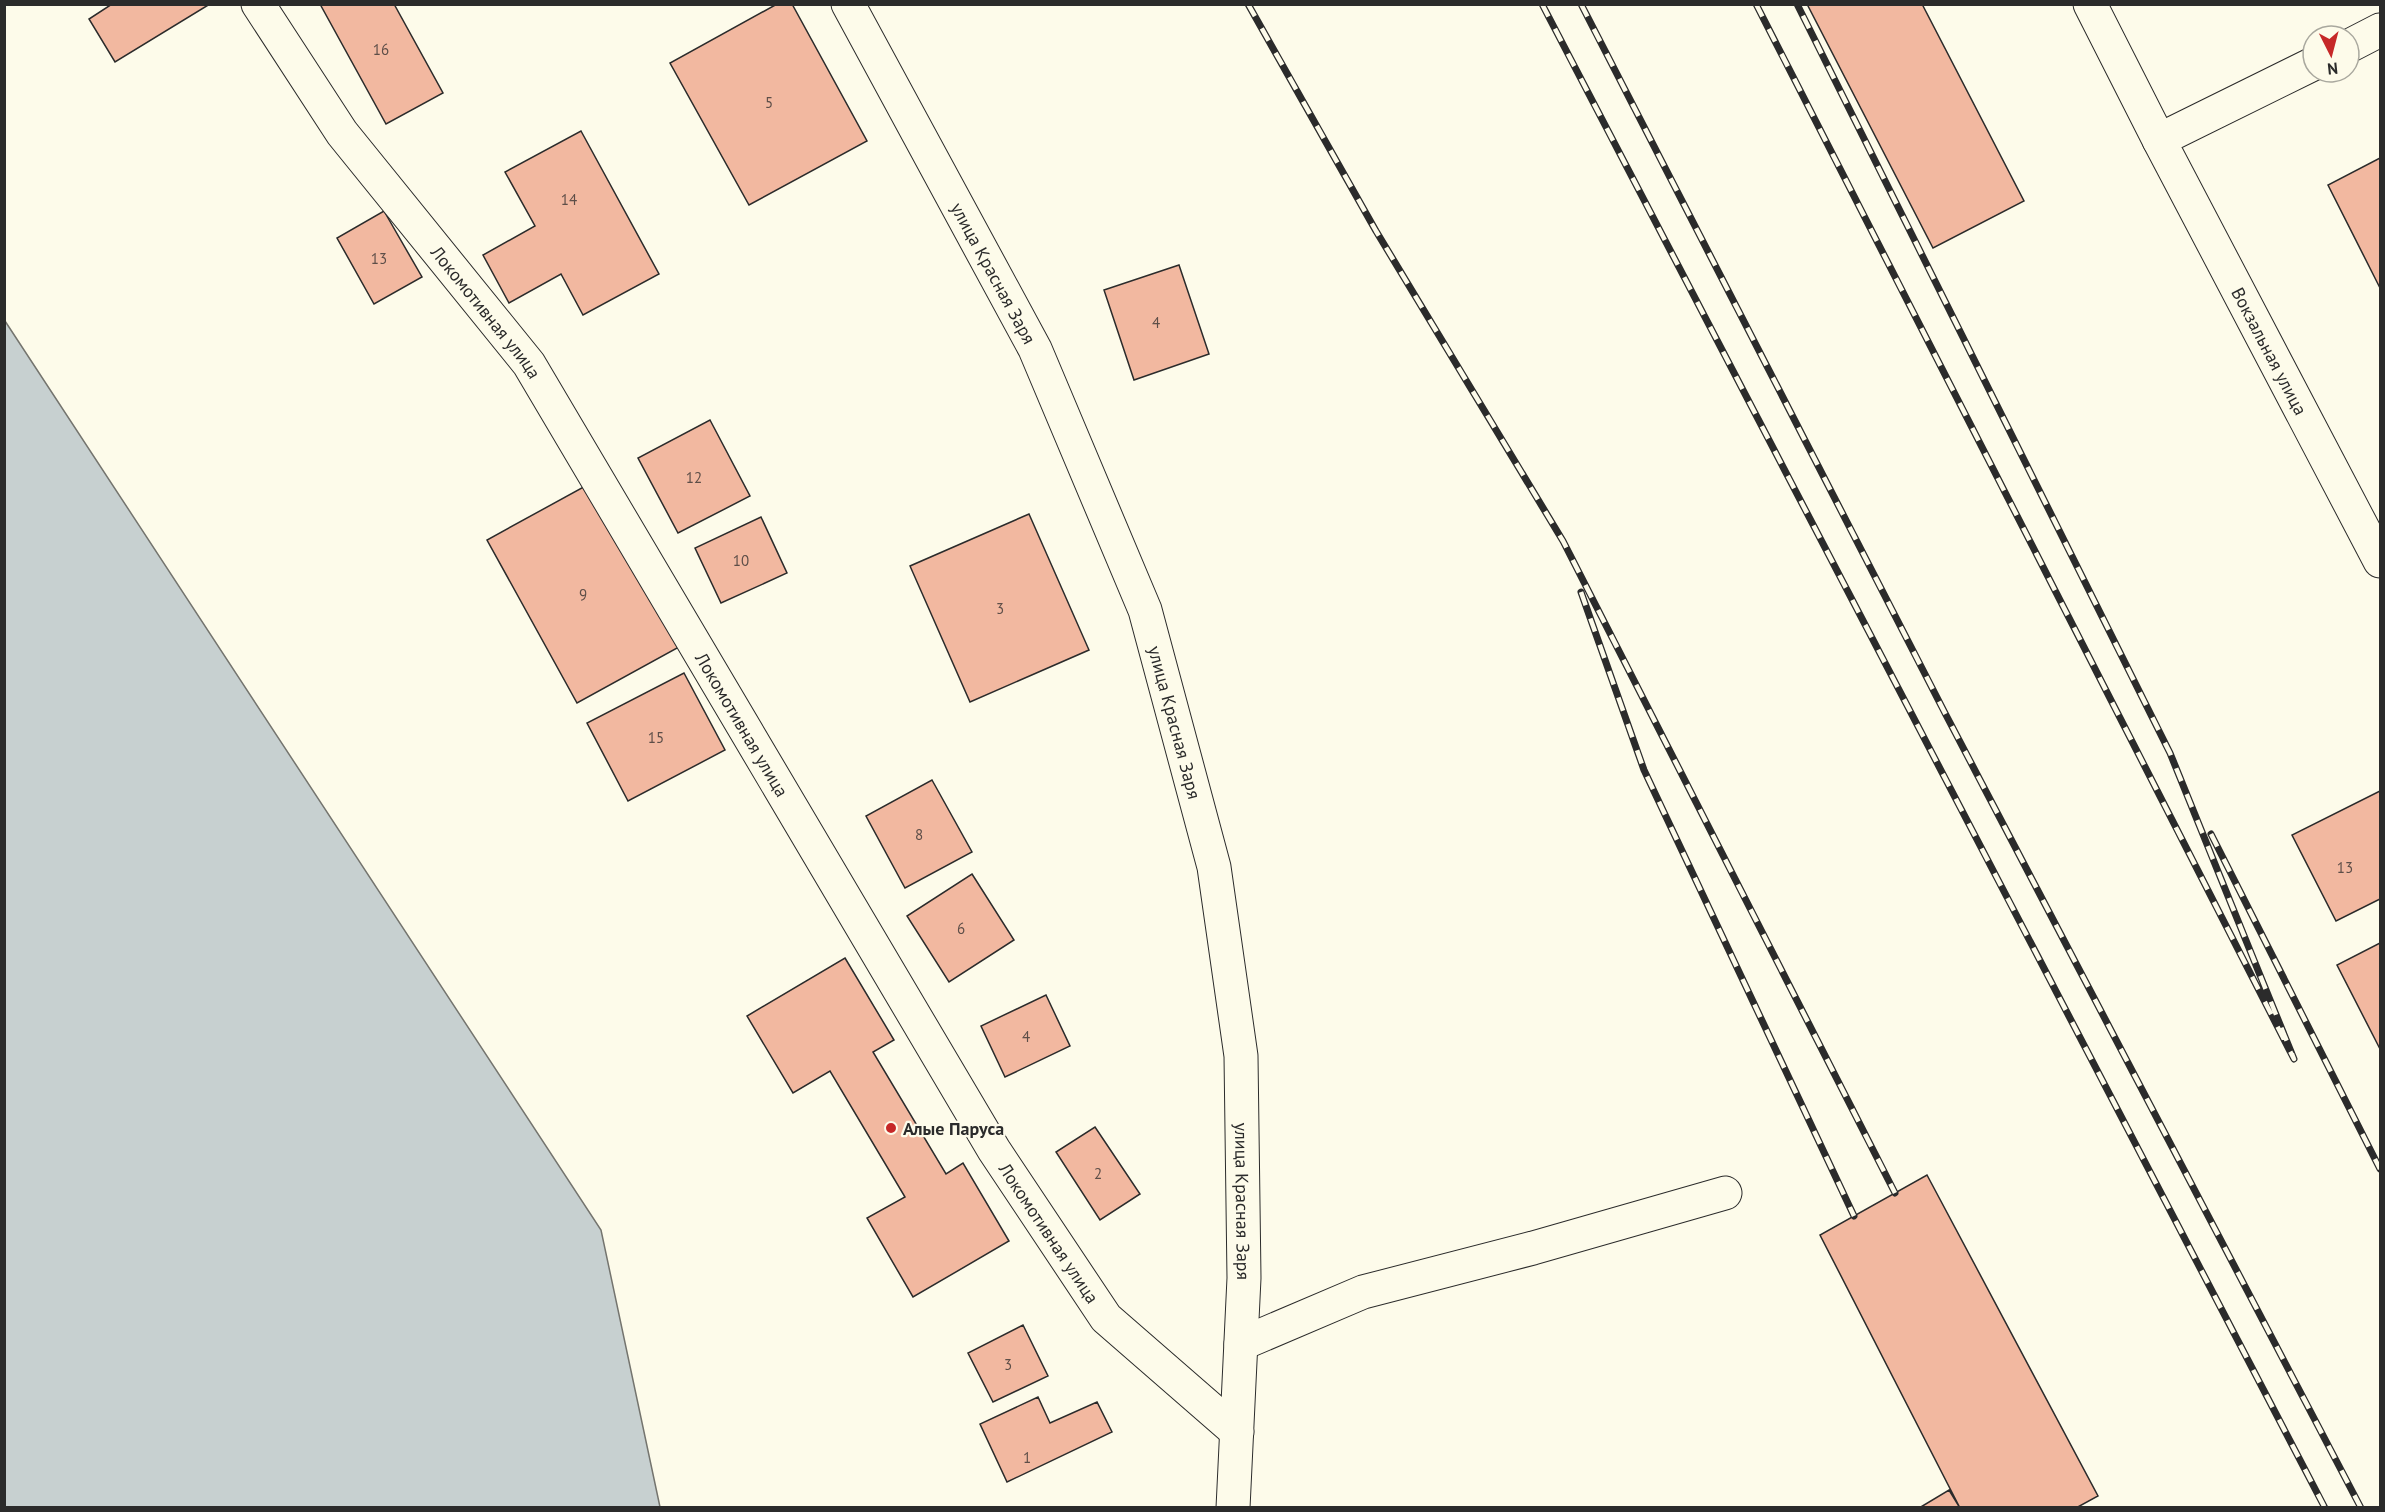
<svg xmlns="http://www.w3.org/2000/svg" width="2385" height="1512" font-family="'PT Sans',sans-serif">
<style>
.water{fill:#c7d0d0;stroke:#74746e;stroke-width:1.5}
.building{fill:#f2b8a0;stroke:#2b2b2b;stroke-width:1.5}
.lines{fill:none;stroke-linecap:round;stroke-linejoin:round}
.minor-casing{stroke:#2b2b2b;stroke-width:35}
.minor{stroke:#fdfbea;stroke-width:33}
.rail-casing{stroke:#2b2b2b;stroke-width:7}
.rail{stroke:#fdfbea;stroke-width:4.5;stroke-dasharray:14;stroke-linecap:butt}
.poi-dot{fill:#c62828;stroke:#fdfbea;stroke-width:2}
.labels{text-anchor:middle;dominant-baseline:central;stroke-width:4.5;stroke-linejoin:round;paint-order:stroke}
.number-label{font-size:15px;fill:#5d4e48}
.street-label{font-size:18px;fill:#2b2b2b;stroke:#fdfbea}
.poi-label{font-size:18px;font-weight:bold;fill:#2b2b2b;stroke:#fdfbea;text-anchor:start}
</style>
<rect width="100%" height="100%" fill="#fdfbea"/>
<path class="water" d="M5,321L601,1230L660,1507H5Z"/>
<path class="building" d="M112,4H210L115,62L89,19Z
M320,4H394L443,93L386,124Z
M777,4H792L867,141L749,205L670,63Z
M1807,4H1922L2024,201L1933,248Z
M581,131L659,274L583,315L561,274L509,303L483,255L535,226L505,172Z
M2380,158V288L2328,185Z
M384,211L422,277L374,304L337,238Z
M1179,265L1209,354L1134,380L1104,290Z
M710,420L750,496L678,533L638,458Z
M589,484L679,647L577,703L487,540Z
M1029,514L1089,650L970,702L910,566Z
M761,517L787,573L721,603L695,548Z
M684,673L725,750L628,801L587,723Z
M932,780L972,852L905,888L866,816Z
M2380,791V899L2336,921L2292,835Z
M972,874L1014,940L949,982L907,916Z
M2380,943V1049L2337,965Z
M845,958L894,1040L873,1052L946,1174L963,1163L1009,1241L913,1297L867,1218L905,1197L830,1071L793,1093L747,1016Z
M1046,995L1070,1046L1005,1077L981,1026Z
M1095,1127L1140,1194L1100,1220L1056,1152Z
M1927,1175L2098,1496L2076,1508H1960L1820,1235Z
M1023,1325L1048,1376L993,1402L968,1353Z
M1038,1397L1050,1423L1097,1402L1112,1432L1007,1482L980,1424Z
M1949,1490L1960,1508H1919Z"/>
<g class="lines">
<defs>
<g id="minor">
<path id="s1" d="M258,4L342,133L529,364L994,1150L1106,1318L1237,1432"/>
<path id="s2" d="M848,4L1035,349L1145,610L1214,867L1241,1056L1244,1278L1233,1508"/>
<path d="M2090,4L2159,140"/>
<path d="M2349,46L2380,30"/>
<path id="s3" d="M2313,64L2159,140L2380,561"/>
<path d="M1241,1344L1363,1292L1533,1248L1725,1193"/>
</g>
</defs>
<use href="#minor" class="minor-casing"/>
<use href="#minor" class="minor"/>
<defs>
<path id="rail" d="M1248,4L1376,231L1563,541L1895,1193
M1542,4L2325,1508
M1581,4L1946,715L2361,1508
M1756,4L2294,1059L2170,753L1797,4
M1581,592L1644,770L1854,1216
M2211,834L2380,1169"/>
</defs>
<use href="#rail" class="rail-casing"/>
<use href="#rail" class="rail"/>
</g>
<circle class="poi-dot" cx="891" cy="1128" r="6"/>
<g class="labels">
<g class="number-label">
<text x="381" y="49">16</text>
<text x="769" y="102">5</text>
<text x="569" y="199">14</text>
<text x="379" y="258">13</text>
<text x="1156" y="322">4</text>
<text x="694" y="477">12</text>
<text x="741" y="560">10</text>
<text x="583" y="594">9</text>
<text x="1000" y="608">3</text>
<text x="656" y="737">15</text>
<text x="919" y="834">8</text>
<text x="2345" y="867">13</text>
<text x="961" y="928">6</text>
<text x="1026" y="1036">4</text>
<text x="1098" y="1173">2</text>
<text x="1008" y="1364">3</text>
<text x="1027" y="1457">1</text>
</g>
<g class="street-label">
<text stroke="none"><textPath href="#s2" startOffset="306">улица Красная Заря</textPath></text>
<text stroke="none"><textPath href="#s1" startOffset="384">Локомотивная улица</textPath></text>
<text stroke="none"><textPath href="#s3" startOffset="410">Вокзальная улица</textPath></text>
<text stroke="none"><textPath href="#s2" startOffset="792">улица Красная Заря</textPath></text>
<text stroke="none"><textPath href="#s1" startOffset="870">Локомотивная улица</textPath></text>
<text stroke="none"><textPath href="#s2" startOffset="1278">улица Красная Заря</textPath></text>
<text stroke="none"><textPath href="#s1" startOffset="1464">Локомотивная улица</textPath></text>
</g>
<g class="poi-label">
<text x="903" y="1128">Алые Паруса</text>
</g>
</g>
<rect width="2385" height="1512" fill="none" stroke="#2b2b2b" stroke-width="12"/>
<g transform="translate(2331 54) rotate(174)"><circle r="28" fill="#fdfbea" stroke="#a9a89e" stroke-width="1.5"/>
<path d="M0-4.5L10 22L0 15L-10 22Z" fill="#c62828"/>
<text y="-9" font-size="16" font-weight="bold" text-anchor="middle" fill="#2b2b2b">N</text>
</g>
</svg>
